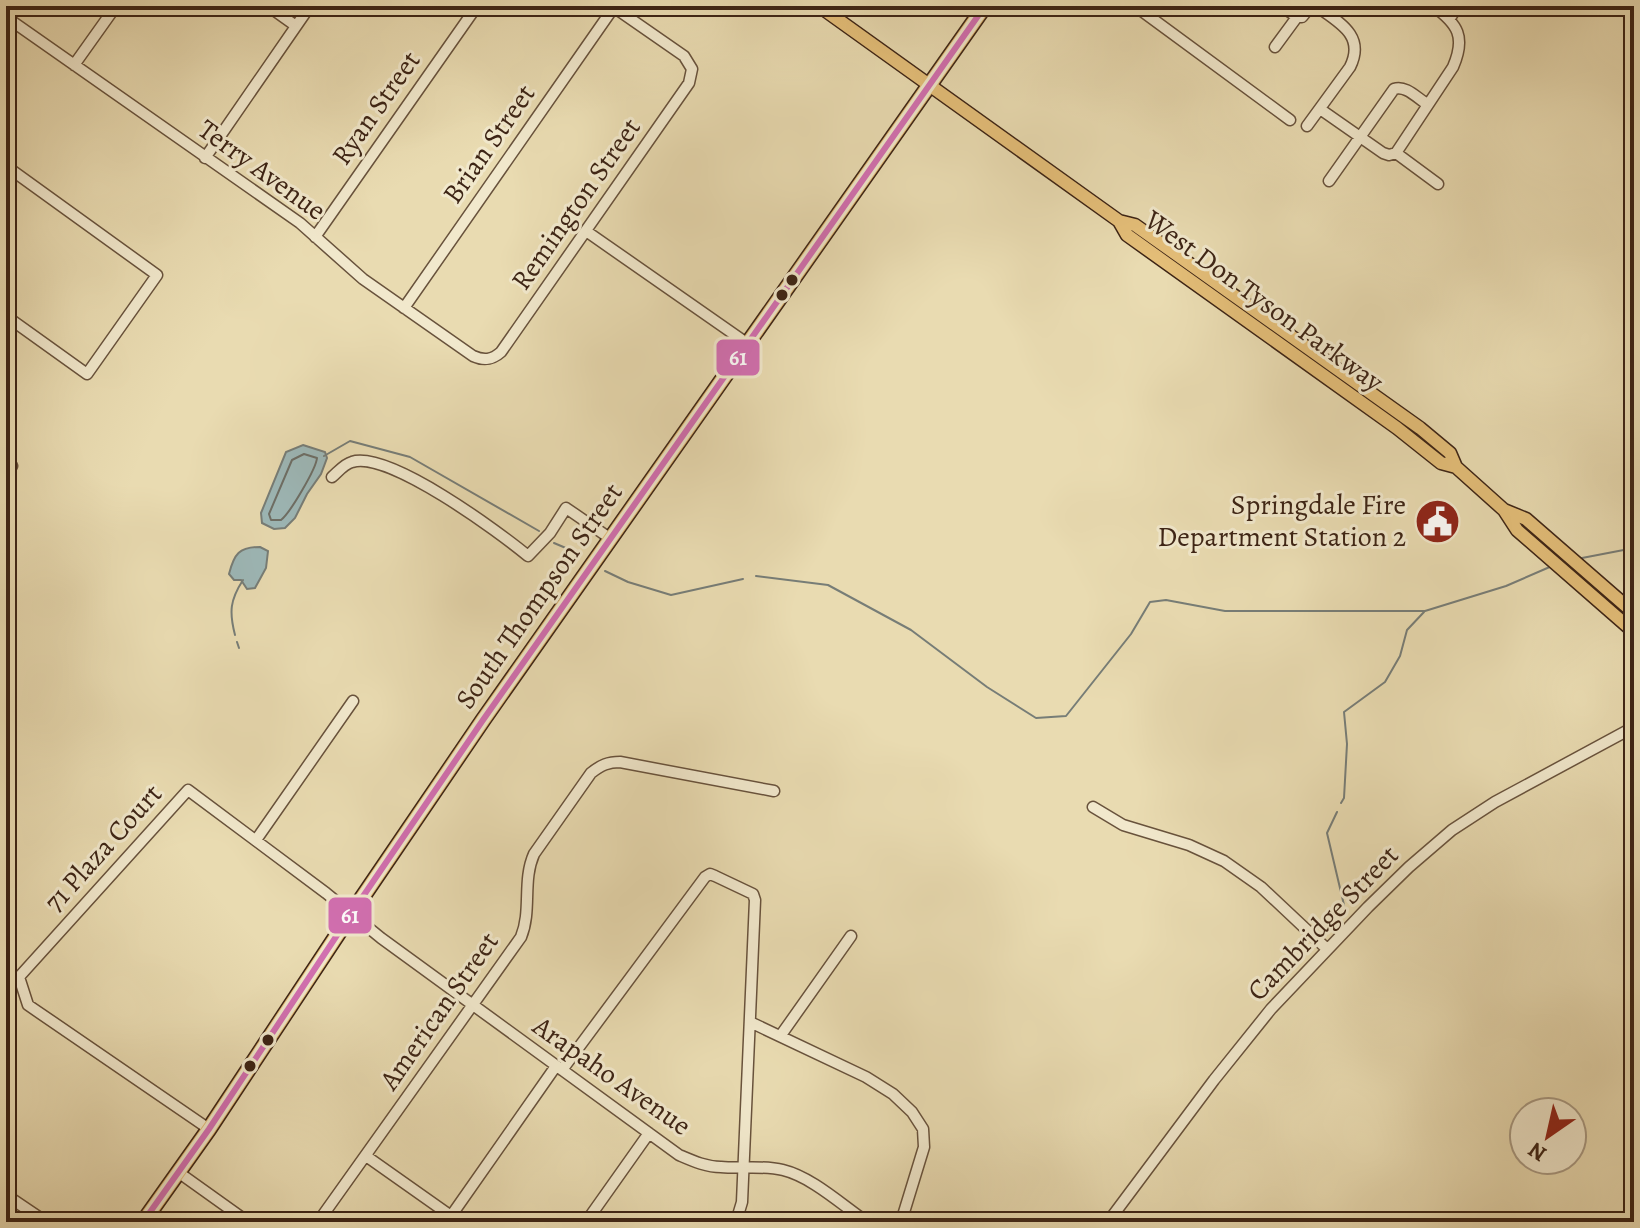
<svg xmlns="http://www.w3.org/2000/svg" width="1640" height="1228" font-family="Alegreya,serif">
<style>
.water{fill:#9db8b8;stroke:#777d77;stroke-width:2}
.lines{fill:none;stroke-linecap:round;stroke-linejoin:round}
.shore{stroke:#6d6e66;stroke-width:2}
.stream{stroke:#777d77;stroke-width:2}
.minor-casing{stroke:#68523c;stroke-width:13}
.major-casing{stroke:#3d2415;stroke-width:15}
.highway-casing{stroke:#3d2415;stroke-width:17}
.minor{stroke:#f1e8cc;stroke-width:10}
.major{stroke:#e4be78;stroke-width:12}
.highway{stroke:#e4be78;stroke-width:14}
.bus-1-casing{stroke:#f1e8cc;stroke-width:12}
.bus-1{stroke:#d26fb1;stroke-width:6}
.bus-dot{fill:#3d2415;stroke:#f1e8cc;stroke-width:3}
.labels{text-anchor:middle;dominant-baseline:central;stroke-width:6;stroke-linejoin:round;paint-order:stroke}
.street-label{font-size:28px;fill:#3d2415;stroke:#f1e8cc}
.poi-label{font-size:28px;fill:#3d2415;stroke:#f1e8cc;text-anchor:end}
.line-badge{stroke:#f1e8cc;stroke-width:3}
.badge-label{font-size:22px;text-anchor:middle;font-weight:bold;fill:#fff}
</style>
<rect width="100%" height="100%" fill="#e9dbb1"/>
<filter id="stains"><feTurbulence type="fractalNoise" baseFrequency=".0025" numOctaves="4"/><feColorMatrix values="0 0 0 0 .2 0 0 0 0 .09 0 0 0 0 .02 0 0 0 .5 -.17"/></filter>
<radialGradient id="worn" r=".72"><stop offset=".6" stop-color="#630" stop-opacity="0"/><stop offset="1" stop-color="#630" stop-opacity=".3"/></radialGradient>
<path class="water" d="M303,445L325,452L327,458L321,474L307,494L295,518L285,528L274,529L262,523L261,513L286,452Z
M260,547L268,551L266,568L255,588L247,589L241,580H234L229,574C234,554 239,547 260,547Z"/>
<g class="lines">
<path class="shore" d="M304,454L317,458C316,469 290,513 281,520H271L269,514L292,460Z"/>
<path class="stream" d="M324,456L350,441L410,457L539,531
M554,543L580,554
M1582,558L1634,548
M605,571L628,582L671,595L743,579
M756,576L828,585L911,630L987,687L1036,718L1066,716L1131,634L1150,602L1166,600L1225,611H1425L1506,586L1552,566
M235,635C229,612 230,600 243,580
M237,642L239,648
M1341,803L1344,798L1347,744L1344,712L1385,682L1400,656L1407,630L1424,612
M1322,932L1343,910L1344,905L1327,833L1337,812
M1270,988L1310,945"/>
<defs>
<path id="minor" d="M268,6L296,26
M1135,6L1290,120
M1281,6L1297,17H1302L1311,6
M6,17L300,223L363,279L473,356C484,361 492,360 501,352L689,83L692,69L684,56L612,6
M1450,18L1458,6
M1275,47L1297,17
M74,65L116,6
M1320,109L1383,153L1389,155L1396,153L1453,67C1466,37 1458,24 1433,6
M1307,126L1350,67C1366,35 1338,22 1316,6
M1396,153L1438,184
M205,158L310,6
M6,166L157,275L87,374L6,316
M1329,181L1394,89C1406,85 1417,98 1427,104
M586,231L748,344
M315,237L477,6
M404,308L614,7
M6,462L12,466L6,474
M332,477C338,472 344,464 352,462C388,450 499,532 528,556L550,533L566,508L611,539
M1093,807L1123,825L1189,845L1224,861L1261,887L1327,949
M256,840L353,701
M750,1022L866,1077L893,1094L912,1112L923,1129L924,1147L901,1222
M781,1035L851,936
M562,1070L705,877L710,874L715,876L753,894L755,900L742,1202L736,1222
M209,1129L28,1005L19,977L188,790L326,893L381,938L679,1155C693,1161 706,1167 721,1167C742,1169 762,1165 783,1170C812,1177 842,1205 867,1222
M366,1156L451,1216L556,1066
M178,1172L248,1222
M6,1195L46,1222
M318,1222L521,937C532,910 522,881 534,854L591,773C601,765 608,762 620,762L774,791
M586,1222L649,1133
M1108,1222L1214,1080L1271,1009L1368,907L1409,867L1452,830L1495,802L1634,727"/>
<path id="major" d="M819,6L1119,221L1127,235L1397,428L1441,463L1456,467L1504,510L1526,519L1634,613
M1119,221L1135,225L1420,428L1450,453L1456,467
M1504,510L1517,530L1634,632"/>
<path id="highway" d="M143,1222L209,1129L351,914L483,720L985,6"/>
</defs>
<use href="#minor" class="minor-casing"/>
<use href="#major" class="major-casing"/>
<use href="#highway" class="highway-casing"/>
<use href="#minor" class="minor"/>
<use href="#major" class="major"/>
<use href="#highway" class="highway"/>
<defs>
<path id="bus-1" d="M143,1222L209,1129L351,914L483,720L985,6"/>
</defs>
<use href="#bus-1" class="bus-1-casing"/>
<use href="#bus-1" class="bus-1"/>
</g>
<defs>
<symbol id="civic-disc" viewBox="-11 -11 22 22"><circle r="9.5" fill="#8f2418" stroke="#f1e8cc"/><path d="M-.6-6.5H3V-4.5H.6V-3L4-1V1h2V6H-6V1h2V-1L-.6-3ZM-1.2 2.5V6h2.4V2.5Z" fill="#fff"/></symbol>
</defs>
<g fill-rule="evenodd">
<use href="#civic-disc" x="1412" y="496" width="51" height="51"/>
</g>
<g class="bus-dot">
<circle cx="792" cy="280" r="7"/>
<circle cx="782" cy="295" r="7"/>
<circle cx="268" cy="1040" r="7"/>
<circle cx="250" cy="1066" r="7"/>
</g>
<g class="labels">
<g class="street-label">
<text transform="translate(376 108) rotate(-55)">Ryan Street</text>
<text transform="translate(489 144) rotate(-55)">Brian Street</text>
<text transform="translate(262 170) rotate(36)">Terry Avenue</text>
<text transform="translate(576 204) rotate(-55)">Remington Street</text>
<text transform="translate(1264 301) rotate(36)">West Don Tyson Parkway</text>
<text transform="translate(539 596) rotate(-55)">South Thompson Street</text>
<text transform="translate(103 848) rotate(-48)">71 Plaza Court</text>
<text transform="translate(1323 923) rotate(-46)">Cambridge Street</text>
<text transform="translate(439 1011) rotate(-55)">American Street</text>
<text transform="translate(612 1076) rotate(35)">Arapaho Avenue</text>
</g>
<g class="poi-label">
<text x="1406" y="505">Springdale Fire<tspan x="1406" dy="32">Department Station 2</tspan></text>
</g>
</g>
<g class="line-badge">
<rect x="715" y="338" width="46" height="39" rx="8" fill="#d26fb1"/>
<rect x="327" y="896" width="46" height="39" rx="8" fill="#d26fb1"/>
</g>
<g class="badge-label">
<text x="738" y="365">61</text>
<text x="350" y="923">61</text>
</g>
<rect width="1640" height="1228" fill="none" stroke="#e9dbb1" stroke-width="32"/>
<rect x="8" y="8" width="1624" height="1212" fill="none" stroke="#3d2415" stroke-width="4"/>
<rect x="16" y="16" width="1608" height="1196" fill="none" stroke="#3d2415" stroke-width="2"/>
<g transform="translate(1548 1136) rotate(214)"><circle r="38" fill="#f1e8cc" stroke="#a99a83" stroke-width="2"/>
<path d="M0-6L14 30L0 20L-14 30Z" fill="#8f2418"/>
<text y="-12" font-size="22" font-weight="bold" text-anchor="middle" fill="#3d2415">N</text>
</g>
<rect width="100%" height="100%" filter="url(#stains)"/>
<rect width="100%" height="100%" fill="url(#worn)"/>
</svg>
